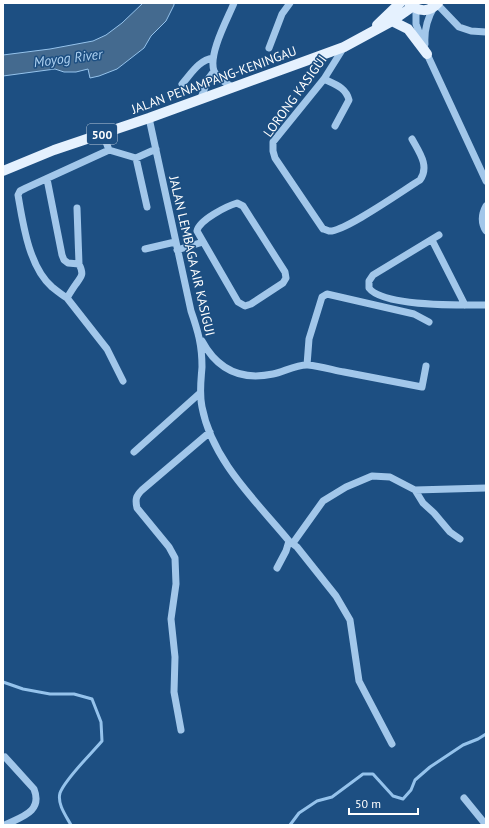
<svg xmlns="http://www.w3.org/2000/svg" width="489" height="828" font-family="'PT Sans',sans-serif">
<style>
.water{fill:#446a8f;stroke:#95c3ec}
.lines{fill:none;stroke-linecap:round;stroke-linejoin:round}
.stream{stroke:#95c3ec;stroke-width:3}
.minor{stroke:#a2c7ea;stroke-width:7}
.major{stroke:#e5f1fe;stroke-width:10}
.labels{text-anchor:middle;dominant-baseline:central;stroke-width:3;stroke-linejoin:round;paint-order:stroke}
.shield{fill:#1d4f82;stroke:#bbcada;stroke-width:1}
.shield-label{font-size:12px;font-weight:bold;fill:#fff}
.street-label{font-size:13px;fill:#fff;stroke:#1d4f82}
.water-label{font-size:14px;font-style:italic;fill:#add1f1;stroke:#1d4f82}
</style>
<rect width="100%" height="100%" fill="#1d4f82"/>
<path class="water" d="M143,3H174V5L166,21L151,36L144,48L117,69L99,76L90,78L88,69L76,72H64L55,69L3,76V55L50,49L93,41L106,35L122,23Z"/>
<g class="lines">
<path class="stream" d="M3,682L23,689L50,694H74L92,699L101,722L102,741C91,754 65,779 60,793C57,804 66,816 71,825
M290,825L299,813L317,801L332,797L363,774H373L393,796L403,799L411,790L415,780L430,767L463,745L478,739L486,734"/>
<path class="minor" d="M437,4L459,27L471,31L486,32
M416,9V24L427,54L486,181
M425,44C424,30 427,19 434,7
M344,47L324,79L273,142V151L275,158L323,229C324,229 329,231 329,231C343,233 405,189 420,180C430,166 419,152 412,139
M269,48L282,14L290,3
M324,79C334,84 346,87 349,100L335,126
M182,84C191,74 199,60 213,58
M232,87C226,83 217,78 214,71C208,54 228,18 234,3
M201,98L208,79L214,71
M149,118L191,311C198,331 202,345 202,367C201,381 199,393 202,407C212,460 255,500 289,541L297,547L336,596L350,620L359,681L392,744
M103,134L109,150
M136,158L147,207
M47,179L62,255L64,260L68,263L79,264C84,274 82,276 76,284C73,288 70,293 67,298L107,349L123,381
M237,203L243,206L285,272L286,278L283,283L251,304L245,306L238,302L197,231C199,220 227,206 237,203Z
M486,206C481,215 481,223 486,231
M77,208L79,264
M439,235L373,275L369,281V288C383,307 462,305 486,305
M432,240L465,305
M145,249L175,242
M177,250L203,242
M67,298C62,295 57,291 52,287C29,267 23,224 18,195L20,191L26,188L109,150L136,158L156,149
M202,341C217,369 240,381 273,374C283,372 298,364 308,365C320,366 333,370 344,372C370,377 396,382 422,387L426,366
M307,365L309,339L322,297L327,294L414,314L429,322
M134,452L200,393
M415,490L486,488
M293,543L323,501L346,487L372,476L390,477L415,490L423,503L434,513L450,532L460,539
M277,568L286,551L289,541
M181,730L174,692L175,657L171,619L176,584L175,558L169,547L137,508C135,499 136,496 142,490L210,432
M5,757L34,789C43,812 21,817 5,825
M464,798L486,825"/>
<path class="major" d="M409,3C418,12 429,13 438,3
M392,21L408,29L427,54
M377,25L400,3
M3,171L54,150L149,118L344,47L392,21L412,7"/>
</g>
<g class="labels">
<rect class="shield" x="87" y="124" width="30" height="20" rx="3"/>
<g class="shield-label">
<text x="102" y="134">500</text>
</g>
<g class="street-label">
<text transform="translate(214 80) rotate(-20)">JALAN PENAMPANG-KENINGAU</text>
<text transform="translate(295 96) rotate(-54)">LORONG KASIGUI</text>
<text transform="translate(192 256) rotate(77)">JALAN LEMBAGA AIR KASIGUI</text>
</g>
<g class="water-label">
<text transform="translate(68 58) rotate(-7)">Moyog River</text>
</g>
</g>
<rect width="489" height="828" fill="none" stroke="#ffffff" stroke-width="8"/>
<path d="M349 808v6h69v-6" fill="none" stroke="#ffffff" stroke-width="2"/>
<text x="355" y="808" font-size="12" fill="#ffffff" stroke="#1d4f82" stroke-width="3" paint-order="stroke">50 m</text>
</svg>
